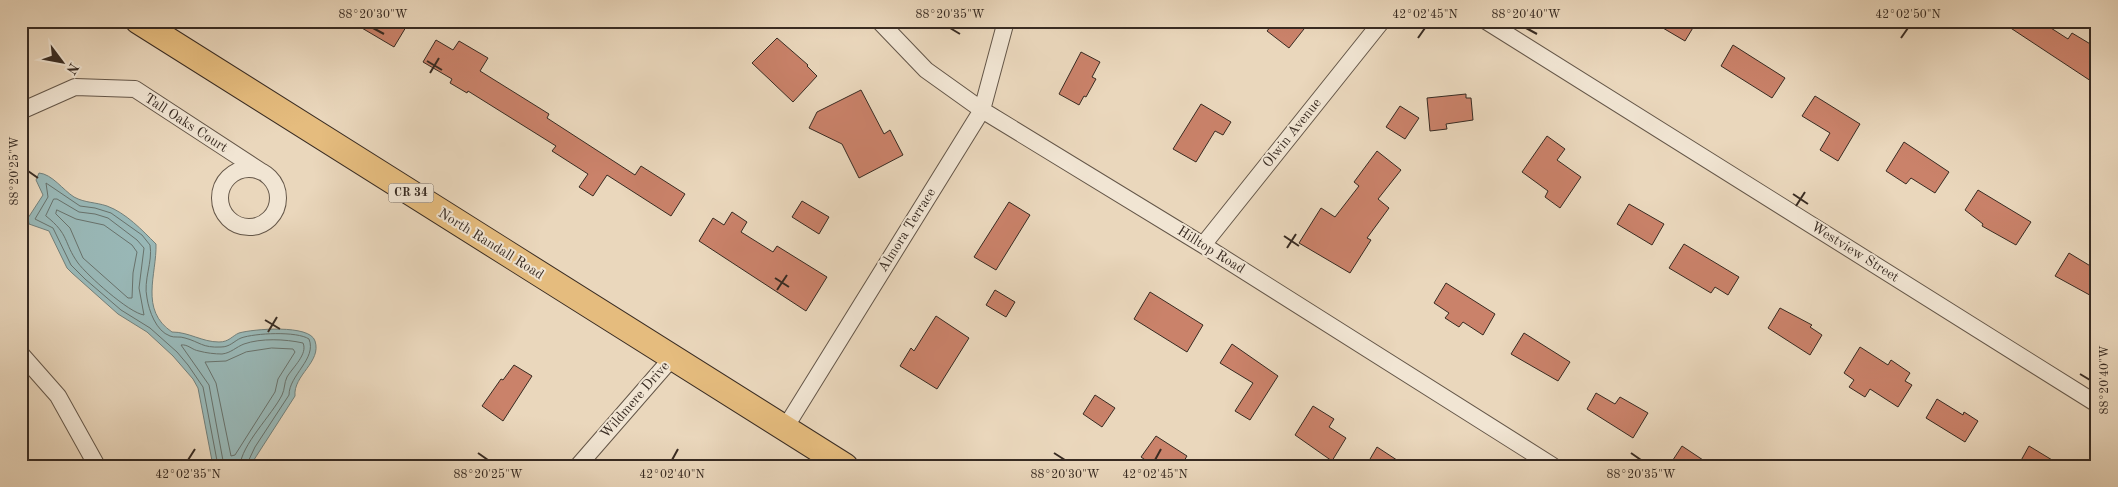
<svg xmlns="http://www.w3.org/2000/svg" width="2118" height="487" font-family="'Old Standard TT',serif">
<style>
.water{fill:#99b8b7;stroke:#72807b}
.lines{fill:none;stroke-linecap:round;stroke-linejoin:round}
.shore{stroke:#68726c;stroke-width:1}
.building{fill:#ca826a;stroke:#382b22}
.street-casing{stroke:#645648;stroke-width:18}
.primary-casing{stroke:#382b22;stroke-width:27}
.street{stroke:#f1e5d3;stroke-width:16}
.primary{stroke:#e5bc7e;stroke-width:25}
.ticks{fill:none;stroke:#382b22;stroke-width:2}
.labels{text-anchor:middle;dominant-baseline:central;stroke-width:4;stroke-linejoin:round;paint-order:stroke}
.shield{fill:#f1e5d3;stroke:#706357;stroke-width:1}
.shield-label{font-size:12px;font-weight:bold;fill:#382b22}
.street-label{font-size:14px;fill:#382b22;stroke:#f1e5d3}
.neatline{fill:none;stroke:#382b22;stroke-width:2}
.ticks-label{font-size:12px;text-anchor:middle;fill:#382b22}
</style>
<rect width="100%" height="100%" fill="#ead7bc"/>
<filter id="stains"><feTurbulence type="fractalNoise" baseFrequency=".004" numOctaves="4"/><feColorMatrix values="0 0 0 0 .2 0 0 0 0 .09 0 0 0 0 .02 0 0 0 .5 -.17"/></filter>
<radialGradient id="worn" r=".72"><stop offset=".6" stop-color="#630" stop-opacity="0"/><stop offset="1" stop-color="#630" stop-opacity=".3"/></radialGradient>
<path class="water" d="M39,173C52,174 63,190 74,197C85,203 95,202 107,206C126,213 142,230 156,244C157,274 139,310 172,332C189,332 202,342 219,342C229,342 232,336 239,333C253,329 310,324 315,341C322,362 293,375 295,396L250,466H213L198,388L193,379L173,356L147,332L118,314L72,273L67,268L49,231L29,224L28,218L43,195L36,180Z"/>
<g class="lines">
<path class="shore" d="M54,199H57L79,212L95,214L108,218L137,240L144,248L139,288L144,315C129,313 87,275 78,263C63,242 70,235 46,216Z
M57,210L76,219L104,225L132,245L137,252L133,273L132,298H128L83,258L70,228L56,214Z
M272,348L293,349L295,352L278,379L275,392L235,455L231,456L216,383L205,362L226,361L246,352Z
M218,466L203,387L188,365L177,352L150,328L121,310L85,279L71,265L53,228L35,219L48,197L46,183L80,206L95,208L111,213L142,235L150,245C153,262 143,280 147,298C149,311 156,331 170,336C174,338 180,336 185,338C200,342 202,348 221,347C230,347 234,341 241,338C255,333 297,331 309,339C317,359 289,375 289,395L255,447L246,466
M224,466L209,385L181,345C188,344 192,350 199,351C206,353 215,354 222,354C231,353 236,347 244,344C261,338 285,339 303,343C308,354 293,367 287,377C284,383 285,389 282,395C272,415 241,445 240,466"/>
</g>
<path class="building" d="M350,21H397L406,27L394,47Z
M1275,21H1294L1304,29L1289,48L1267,31Z
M1651,21H1697L1685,41Z
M2000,21H2040L2068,39L2072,33L2097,48V85Z
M777,38L808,65L807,66L817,76L793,102L752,63Z
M436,40L453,50L459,41L488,58L480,71L549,114L547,118L635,175L641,166L685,194L671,216L607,175L593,196L579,187L588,174L552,151L556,146L468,91L467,93L450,83L452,79L423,62Z
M1733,45L1785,78L1772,98L1721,66Z
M1081,52L1100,62L1092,77L1096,79L1086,97L1084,96L1079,105L1059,94Z
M861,90L884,134L890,130L903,155L859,178L842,144L809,128L817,112Z
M1466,94V98H1471L1473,120L1446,124L1447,129L1430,131L1427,98Z
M1815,96L1860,124L1838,161L1820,150L1830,133L1802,116Z
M1201,104L1231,122L1223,135L1215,131L1196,162L1173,149Z
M1400,106L1419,118L1405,139L1386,127Z
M1547,136L1565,149L1557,160L1581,177L1560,208L1545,197L1548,191L1522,172Z
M1904,142L1949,172L1935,193L1911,178L1906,184L1886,171Z
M1377,151L1401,170L1378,199L1389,208L1367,238L1371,240L1350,273L1299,243L1321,208L1335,217L1359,186L1354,182Z
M1978,190L2031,222L2016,245L1982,226L1983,224L1965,210Z
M802,201L829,217L819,234L792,217Z
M1009,202L1030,215L996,270L974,257Z
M1629,204L1664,224L1652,245L1617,224Z
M732,212L747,222L741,232L773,252L777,246L827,277L806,311L699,241L713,218L724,225Z
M1684,244L1739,277L1728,295L1715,287L1711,293L1669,268Z
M2069,253L2097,270V299L2055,276Z
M1446,283L1495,314L1483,335L1463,322L1459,327L1445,318L1449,313L1434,303Z
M995,290L1015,302L1006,317L986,305Z
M1150,292L1203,325L1187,352L1134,319Z
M1780,308L1812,325L1810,327L1822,335L1810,355L1768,328Z
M936,316L969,338L937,389L900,366L911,348L914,351Z
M1524,333L1570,362L1558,381L1511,354Z
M1232,344L1278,376L1250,420L1235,411L1253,383L1220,363Z
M1860,347L1888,365L1891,360L1910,373L1905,381L1912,385L1898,407L1870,389L1865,397L1849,387L1854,380L1844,373Z
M514,365L532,376L503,421L482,406L501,379L503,380Z
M1596,393L1615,404L1620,397L1648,413L1633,438L1587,409Z
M1095,395L1115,408L1102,427L1083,414Z
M1937,399L1963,415L1964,412L1978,421L1965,442L1926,418Z
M1313,406L1334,419L1329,427L1346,438L1332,461L1295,435Z
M1156,436L1187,456L1181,466H1154L1141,457Z
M1682,446L1712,466H1669Z
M2029,446L2062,466H2018Z
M1377,447L1406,466H1366Z"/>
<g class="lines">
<defs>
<path id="street" d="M879,21L926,70L982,110L1203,245L1553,466
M1486,21L2097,404
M21,111L75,87L135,89L262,172
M220 198a29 29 0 1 1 58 0a29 29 0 1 1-58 0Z
M1203,245L1382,21
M21,354L58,396L97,466
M785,428L982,110L1006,21
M578,466L672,358"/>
<path id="primary" d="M138,21L845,466"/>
</defs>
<use href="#street" class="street-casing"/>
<use href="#primary" class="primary-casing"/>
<use href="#street" class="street"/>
<use href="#primary" class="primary"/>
</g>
<path class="ticks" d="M373,28L384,34M950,28L960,34M1526,28L1537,34M1418,38L1425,28M1901,38L1908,28M427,61L442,70M430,73L439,58M28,171L38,178M1793,194L1808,204M1796,206L1805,192M1284,236L1299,246M1287,248L1296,234M775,278L789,287M777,290L787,275M265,320L280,329M268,332L277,317M2080,374L2090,380M478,453L488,460M1054,453L1065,460M1631,453L1641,460M188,460L195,449M672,460L678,449M1155,460L1161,449"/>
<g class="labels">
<rect class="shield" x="388.5" y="183.5" width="45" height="19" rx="4"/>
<g class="shield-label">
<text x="411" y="193">CR 34</text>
</g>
<g class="street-label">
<text transform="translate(186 123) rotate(33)">Tall Oaks Court</text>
<text transform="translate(1292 133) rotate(-51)">Olwin Avenue</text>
<text transform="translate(907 230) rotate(-58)">Almora Terrace</text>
<text transform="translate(491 244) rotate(32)">North Randall Road</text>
<text transform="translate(1211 250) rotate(32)">Hilltop Road</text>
<text transform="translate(1855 252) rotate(32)">Westview Street</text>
<text transform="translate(635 400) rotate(-49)">Wildmere Drive</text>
</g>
</g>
<rect width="2118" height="487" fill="none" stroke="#ead7bc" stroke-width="55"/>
<g transform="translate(62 62) rotate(122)" stroke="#f1e5d3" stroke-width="4" paint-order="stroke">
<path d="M0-4L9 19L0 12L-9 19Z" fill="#382b22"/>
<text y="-8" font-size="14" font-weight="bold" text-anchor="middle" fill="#382b22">N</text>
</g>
<rect x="28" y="28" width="2062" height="432" class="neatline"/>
<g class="ticks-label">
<text x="373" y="18">88°20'30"W</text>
<text x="950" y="18">88°20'35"W</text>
<text x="1425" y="18">42°02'45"N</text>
<text x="1526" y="18">88°20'40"W</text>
<text x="1908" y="18">42°02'50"N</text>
<text transform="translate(14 171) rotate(-90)" y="4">88°20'25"W</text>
<text transform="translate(2104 380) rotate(-90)" y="4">88°20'40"W</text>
<text x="188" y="478">42°02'35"N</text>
<text x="488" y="478">88°20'25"W</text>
<text x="672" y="478">42°02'40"N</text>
<text x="1065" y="478">88°20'30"W</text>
<text x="1155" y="478">42°02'45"N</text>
<text x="1641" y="478">88°20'35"W</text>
</g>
<rect width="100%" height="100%" filter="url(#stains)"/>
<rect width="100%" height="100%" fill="url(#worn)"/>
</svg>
